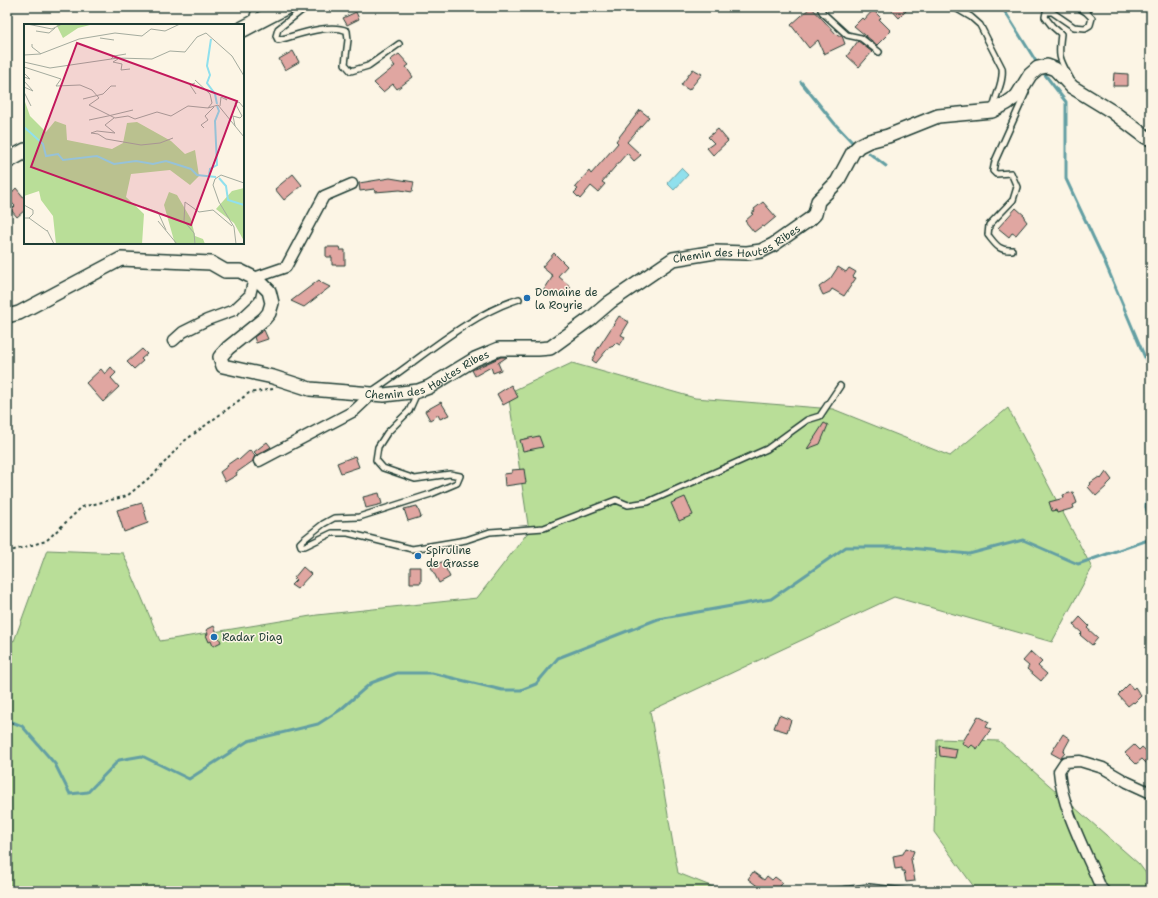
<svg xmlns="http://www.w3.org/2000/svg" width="1158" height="898" font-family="'Shantell Sans',sans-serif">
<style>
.green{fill:#b9de98;stroke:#6c8e66}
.water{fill:#90e0ed;stroke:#639fa3}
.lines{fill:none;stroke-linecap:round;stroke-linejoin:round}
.stream{stroke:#639fa3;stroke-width:3}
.building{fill:#e0a6a1;stroke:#1f3d34}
.service-casing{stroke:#1f3d34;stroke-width:8}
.minor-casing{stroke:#1f3d34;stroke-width:13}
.tertiary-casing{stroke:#1f3d34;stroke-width:16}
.secondary-casing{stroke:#1f3d34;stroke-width:18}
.path{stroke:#1f3d34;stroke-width:2;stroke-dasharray:3 3;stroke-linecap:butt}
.service{stroke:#fcf5e5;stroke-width:5}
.minor{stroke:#fcf5e5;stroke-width:10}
.tertiary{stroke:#fcf5e5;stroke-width:13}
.secondary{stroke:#fcf5e5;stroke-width:15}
.poi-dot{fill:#1f6fb2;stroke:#fcf5e5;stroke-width:1.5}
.labels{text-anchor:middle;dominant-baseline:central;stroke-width:3;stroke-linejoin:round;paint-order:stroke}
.street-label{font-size:11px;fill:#1f3d34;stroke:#fcf5e5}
.poi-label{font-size:11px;fill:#1f3d34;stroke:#fcf5e5;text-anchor:start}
.inset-river{fill:none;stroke:#90e0ed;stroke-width:2}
.inset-road{fill:none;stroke:#a4ab9e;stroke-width:1}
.view{fill:#c2185b;fill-opacity:0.15;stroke:#c2185b;stroke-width:2}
.inset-edge{fill:none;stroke:#1f3d34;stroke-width:2}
</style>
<rect width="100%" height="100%" fill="#fcf5e5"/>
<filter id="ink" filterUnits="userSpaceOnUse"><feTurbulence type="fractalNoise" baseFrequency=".025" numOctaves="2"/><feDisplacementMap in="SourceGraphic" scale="8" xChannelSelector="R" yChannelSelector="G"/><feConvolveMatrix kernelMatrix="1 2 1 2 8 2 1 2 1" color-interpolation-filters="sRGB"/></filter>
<g filter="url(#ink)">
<path class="green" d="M572,363L695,398L833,409L950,456L1008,408L1092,568L1052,642L894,597L650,711L678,873L723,891H7V638L14,641L47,550L123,553L160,641L317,615L477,598L529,531L508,393Z
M937,739L999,741L1139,864L1151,880V891H977L934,832Z"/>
<path class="water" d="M681,168L688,175L674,190L667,183Z"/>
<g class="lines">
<path class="stream" d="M1002,7L1037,63
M1043,72L1066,102V179L1104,260L1151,372
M801,82L835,124L852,142
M869,153L886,166
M1151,488L1147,492L1146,507L1151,524
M7,720L22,726L55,764L70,794L88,792L119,760L142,756L189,779L248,741L318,724L340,710L371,683L397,673H432L502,690H521L536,684L558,658L658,619L771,599L846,547H900L969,554L1023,540L1078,564L1151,539"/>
</g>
<path class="building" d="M811,7L838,36H842L845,44L824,54L818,40L809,48L791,25Z
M889,7H910L899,18Z
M873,10L881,18L879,19L891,31L877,45L854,26L862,18L864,20Z
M356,12L359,19L347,25L343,18Z
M858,41L872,52L859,67L847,56Z
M293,51L299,62L285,70L279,59Z
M399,54L409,65L406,67L413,77L397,89L393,84L383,92L374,83L395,66L390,60Z
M693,69L702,74L689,90L681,85Z
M1114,73L1128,74V86H1113Z
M640,110L649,117L627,142L641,155L634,161L627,153L602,182L605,184L598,192L591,186L580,199L574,193L578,189L575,187L589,171L591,174L618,143L616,141Z
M718,129L728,141L713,155L707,148L714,143L708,137Z
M293,174L302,185L284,200L275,189Z
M390,178L414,182L412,192L400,190L375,192L374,189L360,191L359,183Z
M16,188L25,199V210L17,217L11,210L15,206L7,198Z
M763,202L776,217L764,227L762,226L754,232L745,221L753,214L751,213L755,211L754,209Z
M1016,208L1025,216L1024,218L1027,222L1016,235L1012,233L1009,237L998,228Z
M326,247H339L340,250H345V265H332V257H326Z
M554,253L567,266L558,276L571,287L562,297L542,293L553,276L542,267Z
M838,267L846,272L849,268L856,272L853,277L856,278L844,296L832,289L830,292L823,295L819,287L830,279Z
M319,280L322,283L330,287L304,307L291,301Z
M619,316L629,322L621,335L625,337L620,345L616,343L612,347L610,346L596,363L592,360L596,354L595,353Z
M264,330L268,339L256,343L254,337Z
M142,349L147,354L141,359L143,361L134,369L127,362Z
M501,357H507L498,363L501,370L493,373L491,367L475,376L472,370Z
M111,367L116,373L111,378L119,387L103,402L86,383L101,369L105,374Z
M511,385L518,397L503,405L497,394Z
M441,402L449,415L440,419L438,415L430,420L425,411Z
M824,423L828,425L820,444L807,449Z
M539,436L543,447L523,451L520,440Z
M267,442L271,447L257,455L254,452Z
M250,450L255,456L253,461L236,473L237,475L225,482L220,472L228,466L227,465L237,458L239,460Z
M355,456L359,467L341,473L337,463Z
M524,469L526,483L505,486L504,474L512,473V470Z
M1106,472L1112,480L1107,485V486L1096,496L1088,487L1091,484L1090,483L1099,477L1101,479Z
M1073,492L1077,503L1073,505L1074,508L1057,513L1056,510L1052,511L1049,502L1064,498L1063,495Z
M379,493L382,504L366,508L363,497Z
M685,497L693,515L679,521L671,503Z
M142,503L148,523L124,532L117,510Z
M417,506L421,517L408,521L404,509Z
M448,559L452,566L446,569L450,577L439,583L431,567Z
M303,567L311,574L297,589L291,585L296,580L294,578Z
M410,567H421V583H410Z
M1080,617L1089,626L1087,628L1098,638L1092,645L1080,635L1082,633L1073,625Z
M214,626L221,642L213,646L211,641L209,642L206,635L208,634L206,630Z
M1031,652L1042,662L1038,666L1047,674L1041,681L1027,669L1029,666L1023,661Z
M1129,684L1133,689L1135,687L1141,696L1134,703L1133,702L1128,706L1118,695Z
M779,715L791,720L787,732L774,728Z
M978,716L989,722L986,727L991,729L977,749L972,745L969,748L962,743Z
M1063,734L1070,739L1065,748L1064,751L1065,752L1060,758L1051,753Z
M1134,745L1139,750L1142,747L1151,755V768L1142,759L1136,764L1125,753Z
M939,746L957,749L955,758L940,756Z
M906,848L914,851L911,859L915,881L906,882L904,871H902V868L895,869L893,856L903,854Z
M753,872L764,880L767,876L772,880L775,877L783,883L780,886L786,891H764L748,879Z"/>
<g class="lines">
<defs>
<path id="service" d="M306,7L278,29L276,36L278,40C298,35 329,23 347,31L348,40L345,64L351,71L368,66L399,44
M823,7L821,10L823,13L847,35L861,38L879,52
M954,7L971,17L980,25L1002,68C1004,83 995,95 993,109
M254,20L253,16L256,7
M1070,78C1059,58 1058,57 1061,34L1052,26L1045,17L1046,12H1052L1074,27L1085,28L1090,25L1092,18L1086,12L1078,7
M1012,250C999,251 996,245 988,235L989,225L1013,200L1017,187L1011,173L996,174L993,171L995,161L1026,92
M372,391C418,361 466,316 519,299
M417,393L409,411L387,433L378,447L376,460L383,468L415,479L450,474L460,476L457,483L431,494L359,517L334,518L323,524L303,540L300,543L301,546H305L332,533H348L412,549L466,540L490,532L544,528L616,500L628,505L648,502L767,449L807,420L820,416L840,386
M833,891L869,887L904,891"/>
<path id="minor" d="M173,341L183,332L207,320L234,310L250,295L254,278L286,267L324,196L352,184
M259,461L354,411L372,394
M1104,891L1101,888C1086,852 1062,809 1059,771L1065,762L1080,761L1103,768L1127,782L1151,793"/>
<g id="tertiary">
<path id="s1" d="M7,316L19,313L121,259L211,263L225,271H240L258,280L269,291L272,303L269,313L264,319L228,348L220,357L223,366L273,377L310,389L384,395L418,391L429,387L475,359L499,349H538L550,348L590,319L610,302L673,259L715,252L747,253L761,251L773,245L810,219L815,214L818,201L837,182L853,152L859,146L869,141L888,136L938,116L992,111L1007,103L1017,96L1030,75L1038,68L1047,66L1055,69L1072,87L1113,112L1146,137L1151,139"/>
</g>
<path id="secondary" d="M243,29L285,7
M7,161L25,151"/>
</defs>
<use href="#service" class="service-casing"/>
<use href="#minor" class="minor-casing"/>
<use href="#tertiary" class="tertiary-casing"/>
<use href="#secondary" class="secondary-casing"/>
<path class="path" d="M7,552L46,541L82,507L127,496L155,473L183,442L249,393L273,389"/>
<use href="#service" class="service"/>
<use href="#minor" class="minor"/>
<use href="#tertiary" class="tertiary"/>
<use href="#secondary" class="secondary"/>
</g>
</g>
<g class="poi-dot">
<circle cx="527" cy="298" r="4"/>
<circle cx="418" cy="556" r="4"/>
<circle cx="214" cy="637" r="4"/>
</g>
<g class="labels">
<g class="street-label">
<text stroke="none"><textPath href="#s1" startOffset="943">Chemin des Hautes Ribes</textPath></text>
<text stroke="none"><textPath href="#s1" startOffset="595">Chemin des Hautes Ribes</textPath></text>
</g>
<g class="poi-label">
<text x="535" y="292">Domaine de<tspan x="535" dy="13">la Royrie</tspan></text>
<text x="426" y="550">Spiruline<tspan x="426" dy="13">de Grasse</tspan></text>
<text x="222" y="637">Radar Diag</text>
</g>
</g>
<g transform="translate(24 24)">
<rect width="220" height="220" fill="#fcf5e5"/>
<path d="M32,0H70L54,4L39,14ZM0,75L6,92L22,108L31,97L42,101L43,116L88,125L99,119L103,99L113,98L147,117L161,130L171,126L175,152L166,161L146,146L107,150L102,173L120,190L118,220H32L29,192L17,176L15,167L0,172ZM220,164V217L210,199L192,185L208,167ZM145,168L153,171L167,195L171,212L179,215L181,220H151L140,181Z" fill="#b9de98"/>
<path class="inset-river" d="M187,15L183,42L186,51L183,59L191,70L193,80M0,103L19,120L22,132L34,130L39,136L73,132L90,140L112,137L129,140L142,137L167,145L173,151L192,153M185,151L186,145L193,141L191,97L195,87L193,82M195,154L202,162L204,176L220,181"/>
<path class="inset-road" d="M3,0L28,5L38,0M12,7L25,9L31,4M76,14L90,16M8,20V23L17,30M0,31L16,30L55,15L91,9L118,12L127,5L141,7L156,0M87,35L90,32L102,30M94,35L89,38L98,40L97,46L106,45M0,38L26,44L94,34L128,35L146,27L161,28L173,13L182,9L208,32L220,52M0,43L37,55L32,62L56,61L68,66L75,74L65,81L91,94L104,92L111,95L133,88L147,92L164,82L184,84L194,81L220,113M0,49L6,55L0,53M171,56L186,70L188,79L184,84M0,57L9,67L0,63M171,59L166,61L172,70M0,68L7,82M59,75L79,70L87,62H92M196,82L197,73L203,76L200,72M84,92L109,86M90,94L81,101L91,109L73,107L67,109L74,110L82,115L117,121L136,119L149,114M65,96L84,92M211,102L209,92L216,94L218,92L211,79L215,78L220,84M180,104L177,101L184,96L181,92L190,83M0,181L9,186V190L5,194M119,183L134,188L142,206M0,194H5L23,207M134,197L153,220M23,206L30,220M171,220L170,209L160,197L161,178L175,188L189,186L208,202M212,220L210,203L195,178L189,161L191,155L197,151L220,159"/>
<path class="view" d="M53,19L213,77L167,201L7,143Z"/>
<rect width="220" height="220" class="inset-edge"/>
</g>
<rect width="1158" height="898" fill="none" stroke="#fcf5e5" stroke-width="24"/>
<rect x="12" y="12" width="1134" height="874" fill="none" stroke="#1f3d34" stroke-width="1.5" filter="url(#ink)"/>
</svg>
